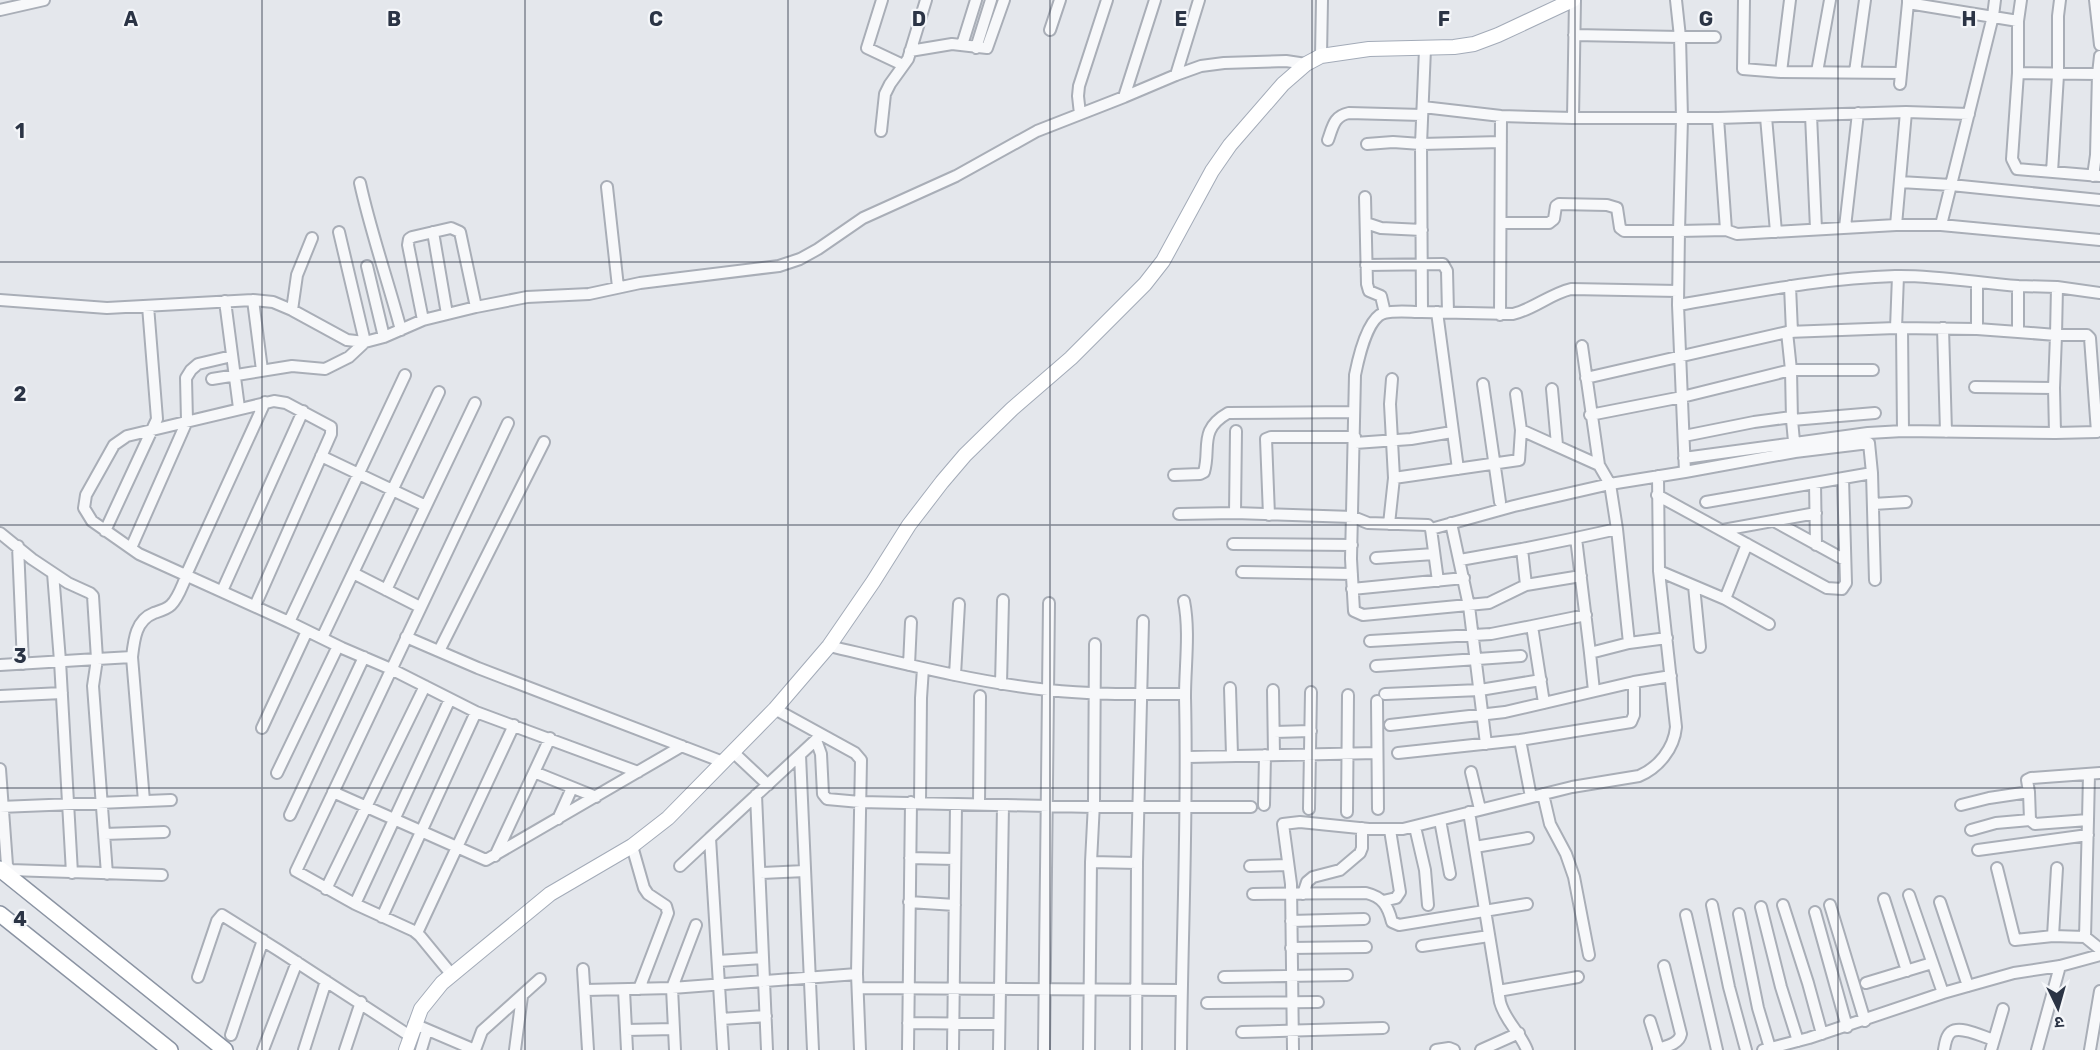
<svg xmlns="http://www.w3.org/2000/svg" width="2100" height="1050" font-family="Rubik,'Noto Sans Devanagari',sans-serif">
<style>
.lines{fill:none;stroke-linecap:round;stroke-linejoin:round}
.minor-casing{stroke:#a9aeb7;stroke-width:14}
.major-casing{stroke:#a3abb8;stroke-width:16}
.highway-casing{stroke:#8b94a3;stroke-width:18}
.minor{stroke:#f7f8fa;stroke-width:10}
.major{stroke:#fff;stroke-width:14}
.highway{stroke:#fff;stroke-width:15}
.grid{fill:none;stroke:#2b3445;stroke-width:1.5;stroke-opacity:0.55}
.grid-label{font-size:20px;text-anchor:middle;font-weight:bold;fill:#2b3445;stroke:#f4f6f9;stroke-width:4.5;stroke-linejoin:round;paint-order:stroke}
</style>
<rect width="100%" height="100%" fill="#e4e7ec"/>
<g class="lines">
<defs>
<path id="minor" d="M882,0L867,48L903,65
M1575,0L1573,118H1718L1726,230
M1744,0L1743,69L1781,72L1901,73
M1908,0V3L2018,21L2021,0
M1995,0L1993,16L1941,225L2100,240
M2095,0L2100,45
M0,10L44,0
M2018,21V73L2012,159L2017,169L2100,176
M1050,30L1060,0
M1574,35L1680,37L1676,0
M962,45L976,0
M976,48L991,0
M1425,49L1421,144L1422,312L1513,314C1534,309 1550,294 1571,289L1678,291
M910,51L952,44L987,48L1004,0
M1321,56L1322,0
M1781,72L1790,0
M1817,72L1830,0
M1855,72L1865,0
M2018,73L2098,74L2100,56
M1176,75L1199,0
M1900,84L1908,3
M1124,97L1155,0
M1423,107L1501,116L1573,118
M1906,112L1969,114
M1080,114L1078,96L1079,86L1107,0
M1811,115L1816,229
M1766,117L1776,232
M1718,118L1906,112L1896,225
M881,131L885,94L890,84L908,59L926,0
M1328,140C1333,126 1334,116 1349,113L1422,115
M1367,144L1393,142L1421,144L1501,142
M2052,172L2058,75V16L2060,0
M2093,176L2096,155L2098,74
M1900,182L1951,185L2100,200
M360,183C371,233 388,281 401,330
M607,187L618,287
M1365,197L1367,284L1369,291L1381,296L1385,313
M1366,223L1381,228L1422,230
M1501,223H1549L1554,219L1556,206L1559,204L1607,205L1617,208L1620,228L1624,231H1679L1682,118L1680,37H1715
M1941,225H1896L1737,234L1726,230L1679,231L1678,305C1750,293 1822,278 1895,276C1936,275 1978,283 2018,286V332L2056,335L2057,287L2100,293
M1845,227L1858,113
M433,232L447,314
M1366,265L1443,264L1447,271L1448,312
M367,266L384,337
M1898,276L1896,328L1977,329V283
M1790,286L1792,332
M2018,286L2057,287
M0,300L107,308L253,300L273,302L292,310L347,340L365,342L384,337L423,320L476,307L527,297L589,294L640,283L779,266L800,259L818,249L863,218L956,176L1037,131L1124,97L1176,75L1201,66L1224,63L1286,61L1306,64
M253,300L262,370
M225,301L239,408
M1678,305L1685,472L1795,452
M292,310L297,275L312,238
M1422,312C1410,312 1396,310 1384,313C1367,318 1358,360 1355,375L1351,559L1354,611L1363,615L1489,603L1526,585
M1437,312L1458,469
M1500,315L1501,116
M423,320L408,245L409,239L412,237L451,228L460,232L476,307
M1902,328L1903,431L2055,433L2097,432L2090,338L2087,335H2056L2054,388L1975,387
M1943,328L1946,432
M1977,329L2018,332
M1787,332L1791,370L1792,420
M1582,346L1599,465
M1586,378L1787,332L1896,328
M212,379L292,366L325,369L349,357L365,342L339,232
M1483,384L1500,502
M2054,388L2055,433
M1552,389L1557,445
M1590,415L1682,397L1791,370H1873
M1684,436L1754,422L1792,417
M1355,443L1411,439L1452,432
M321,456L426,506
M1684,458L1868,433L1903,431
M1174,475L1200,474L1204,472C1211,448 1198,430 1228,413L1354,412
M1394,478L1519,460L1521,430L1516,394
M1815,483L1816,545
M1657,495L1827,588L1842,589L1846,583L1843,478
M1706,502L1872,473
M1873,504L1906,502
M1235,513L1236,431
M1179,514L1235,513L1353,517L1368,523L1428,525L1431,529L1438,581
M1269,515L1266,439L1271,437H1355
M1774,521L1845,560
M1451,523L1469,606L1486,744
M1389,524L1394,478L1390,404L1392,379
M1431,529L1514,506L1610,484L1599,465L1521,430
M1723,530L1816,513
M105,531L157,419L148,306
M0,533L32,559L68,583L90,593L93,596L97,659L0,665
M1576,538L1522,549L1526,585L1581,576
M1233,544L1352,545
M18,546L23,664
M131,548L187,421L186,378L191,370L198,364L232,356
M1376,558L1434,554
M1460,560L1522,549
M1659,571L1725,599L1769,624
M1242,572L1352,574
M53,573L60,661L72,873
M353,573L420,607
M186,575L265,402
M1875,580L1872,473L1869,443L1795,452L1792,420L1875,413
M1694,586L1700,647
M1352,589L1464,578
M386,590L475,403
M222,591L303,411
M1725,599L1747,544
M255,606L331,434V427L286,403L274,401L127,436L114,445L86,495L84,508L92,521L139,554L289,622L342,648L391,669L476,712L638,772
M289,622L405,375
M406,637L478,668L723,762
M322,638L439,392
M1667,638L1629,643L1617,529L1610,484L1685,472
M1370,641L1491,634L1532,626
M829,646C901,663 974,682 1048,690C1094,695 1140,694 1185,694
M439,651L544,442
M1590,653L1576,538L1617,529
M132,657L144,801
M909,665L911,622
M1376,666L1521,656
M955,675L959,604
M1001,684L1003,600
M1230,688L1232,755
M1273,690L1274,755
M1594,691L1590,653L1629,643
M1385,694L1480,690L1541,680
M0,696L62,693
M1377,701L1378,809
M1544,703L1532,626L1586,615
M775,709L855,753L861,760L857,974L860,1050
M1390,725L1505,712L1634,682
M262,728L307,631
M1274,732L1311,731
M816,740L821,754L823,794L827,799L860,802L1094,807H1251
M1520,740L1531,797
M733,752L768,785
M1398,753L1520,740L1631,722L1634,715V682L1671,676
M800,755L813,1050
M1188,757L1377,753
M0,769L7,865L10,870L162,875
M534,772L596,797
M1471,772L1480,809
M277,773L338,646
M333,792L486,860L682,746
M2029,792L2027,780L2031,778L2100,773
M1543,794L1550,824L1566,854L1574,877L1589,955
M756,795L767,1050
M920,803L921,698L923,668
M979,804L980,696
M1264,805L1265,755
M1961,805L1989,798L2029,792L2030,820L2035,824L2088,820L2085,937L2100,949
M0,807L171,800
M1309,809L1311,692
M1347,812L1348,695
M1469,812L1500,1002C1505,1021 1520,1032 1527,1050
M290,815L364,657
M558,819L572,788
M1440,820L1450,874
M2088,820L2089,774
M1415,827L1425,870L1428,905
M1971,830L1996,823L2030,820
M104,834L164,832
M632,846L644,888L648,894L666,906L668,913L639,989
M1475,847L1528,838
M1978,850L2088,835
M495,856L550,738
M910,858L955,859
M1091,862L1137,863
M680,866L710,838
M1250,866L1288,865
M1997,868L2015,940L2053,936L2085,937
M760,873L805,871
M107,874L93,686L97,659L132,657C134,639 136,620 154,613C160,611 167,609 171,605C179,597 182,585 187,575
M326,889L425,686
M1253,894L1366,893C1383,897 1388,906 1392,922L1399,925L1527,904
M1303,894L1307,882L1313,877L1340,870L1360,853L1362,848V828
M1909,895L1943,993
M1884,899L1907,971
M1383,901L1396,898L1400,892L1390,830
M909,902L955,905
M1940,902L1968,986
M355,904L450,699
M1712,905L1729,987L1746,1050
M1783,905L1808,983L1822,1034
M1830,905L1865,1021
M1761,907L1781,987L1798,1041
M1815,912L1847,1027
M1739,914L1758,1008L1770,1048
M1686,915L1717,1050
M382,917L476,712
M1291,921L1364,919
M417,933L514,725
M2053,936L2057,868
M1422,946L1489,936
M1291,948L1366,947
M718,961L763,958
M583,969L588,1050
M452,975L420,936L414,931L355,904L296,871L508,423
M198,977L217,921L222,915L278,950L410,1036
M1224,977L1347,975
M1866,983L1932,963
M859,988L1182,990
M585,990L672,988L857,974
M624,990L627,1050
M1498,991L1578,977
M1207,1003L1318,1002
M721,1019L766,1016
M1650,1021L1659,1050
M908,1023L999,1024
M414,1024L475,1050L482,1031L540,979
M626,1030L674,1029
M1242,1032L1383,1028
M231,1035L263,940
M1658,1049C1667,1046 1679,1044 1681,1034L1664,966
M263,1050L297,962
M304,1050L326,981
M345,1050L361,1002
M421,1050L427,1030
M515,1050L522,996
M675,1050L672,988L696,925
M723,1050L710,838L819,737
M908,1050L911,802
M953,1050L956,804
M999,1050L1003,805
M1044,1050L1049,603
M1089,1050L1091,862L1094,803L1095,644
M1136,1050L1137,863L1143,621
M1181,1050C1182,932 1188,815 1185,697C1185,665 1190,632 1184,601
M1293,1050L1291,884L1283,824L1300,822L1369,829H1403L1572,787L1639,776C1658,768 1674,749 1676,727L1659,571L1658,476
M1436,1050L1449,1048L1454,1050
M1481,1050L1519,1033
M1763,1050L1809,1038L1943,993L2014,973L2060,966L2100,955
M1944,1050C1945,1044 1946,1036 1951,1032C1961,1025 1983,1037 1994,1040
M1991,1050L2003,1009
M2037,1050L2060,966
M2090,1050L2100,991"/>
<path id="major" d="M406,1050L421,1009L442,983L550,894L632,846L668,818L775,709L829,646L873,582L909,525L942,482L965,455L1012,409L1071,358L1145,284L1163,261L1212,171L1230,145L1283,84L1306,64L1321,56L1369,49L1454,47L1474,44L1498,35L1573,0"/>
<path id="highway" d="M0,869L225,1050
M0,914L170,1050"/>
</defs>
<use href="#minor" class="minor-casing"/>
<use href="#major" class="major-casing"/>
<use href="#highway" class="highway-casing"/>
<use href="#minor" class="minor"/>
<use href="#major" class="major"/>
<use href="#highway" class="highway"/>
</g>
<path class="grid" d="M262,0V1050M525,0V1050M788,0V1050M1050,0V1050M1312,0V1050M1575,0V1050M1838,0V1050M0,262H2100M0,525H2100M0,788H2100"/>
<g class="grid-label">
<text x="131" y="26">A</text>
<text x="394" y="26">B</text>
<text x="656" y="26">C</text>
<text x="919" y="26">D</text>
<text x="1181" y="26">E</text>
<text x="1444" y="26">F</text>
<text x="1706" y="26">G</text>
<text x="1969" y="26">H</text>
<text x="20" y="138">1</text>
<text x="20" y="401">2</text>
<text x="20" y="663">3</text>
<text x="20" y="926">4</text>
</g>
<g transform="translate(2058 1008) rotate(175)" stroke="#f4f6f9" stroke-width="4.5" paint-order="stroke">
<path d="M0-4.5L10 22L0 15L-10 22Z" fill="#2b3445"/>
<text y="-9" font-size="16" font-weight="bold" text-anchor="middle" fill="#2b3445">उ</text>
</g>
</svg>
